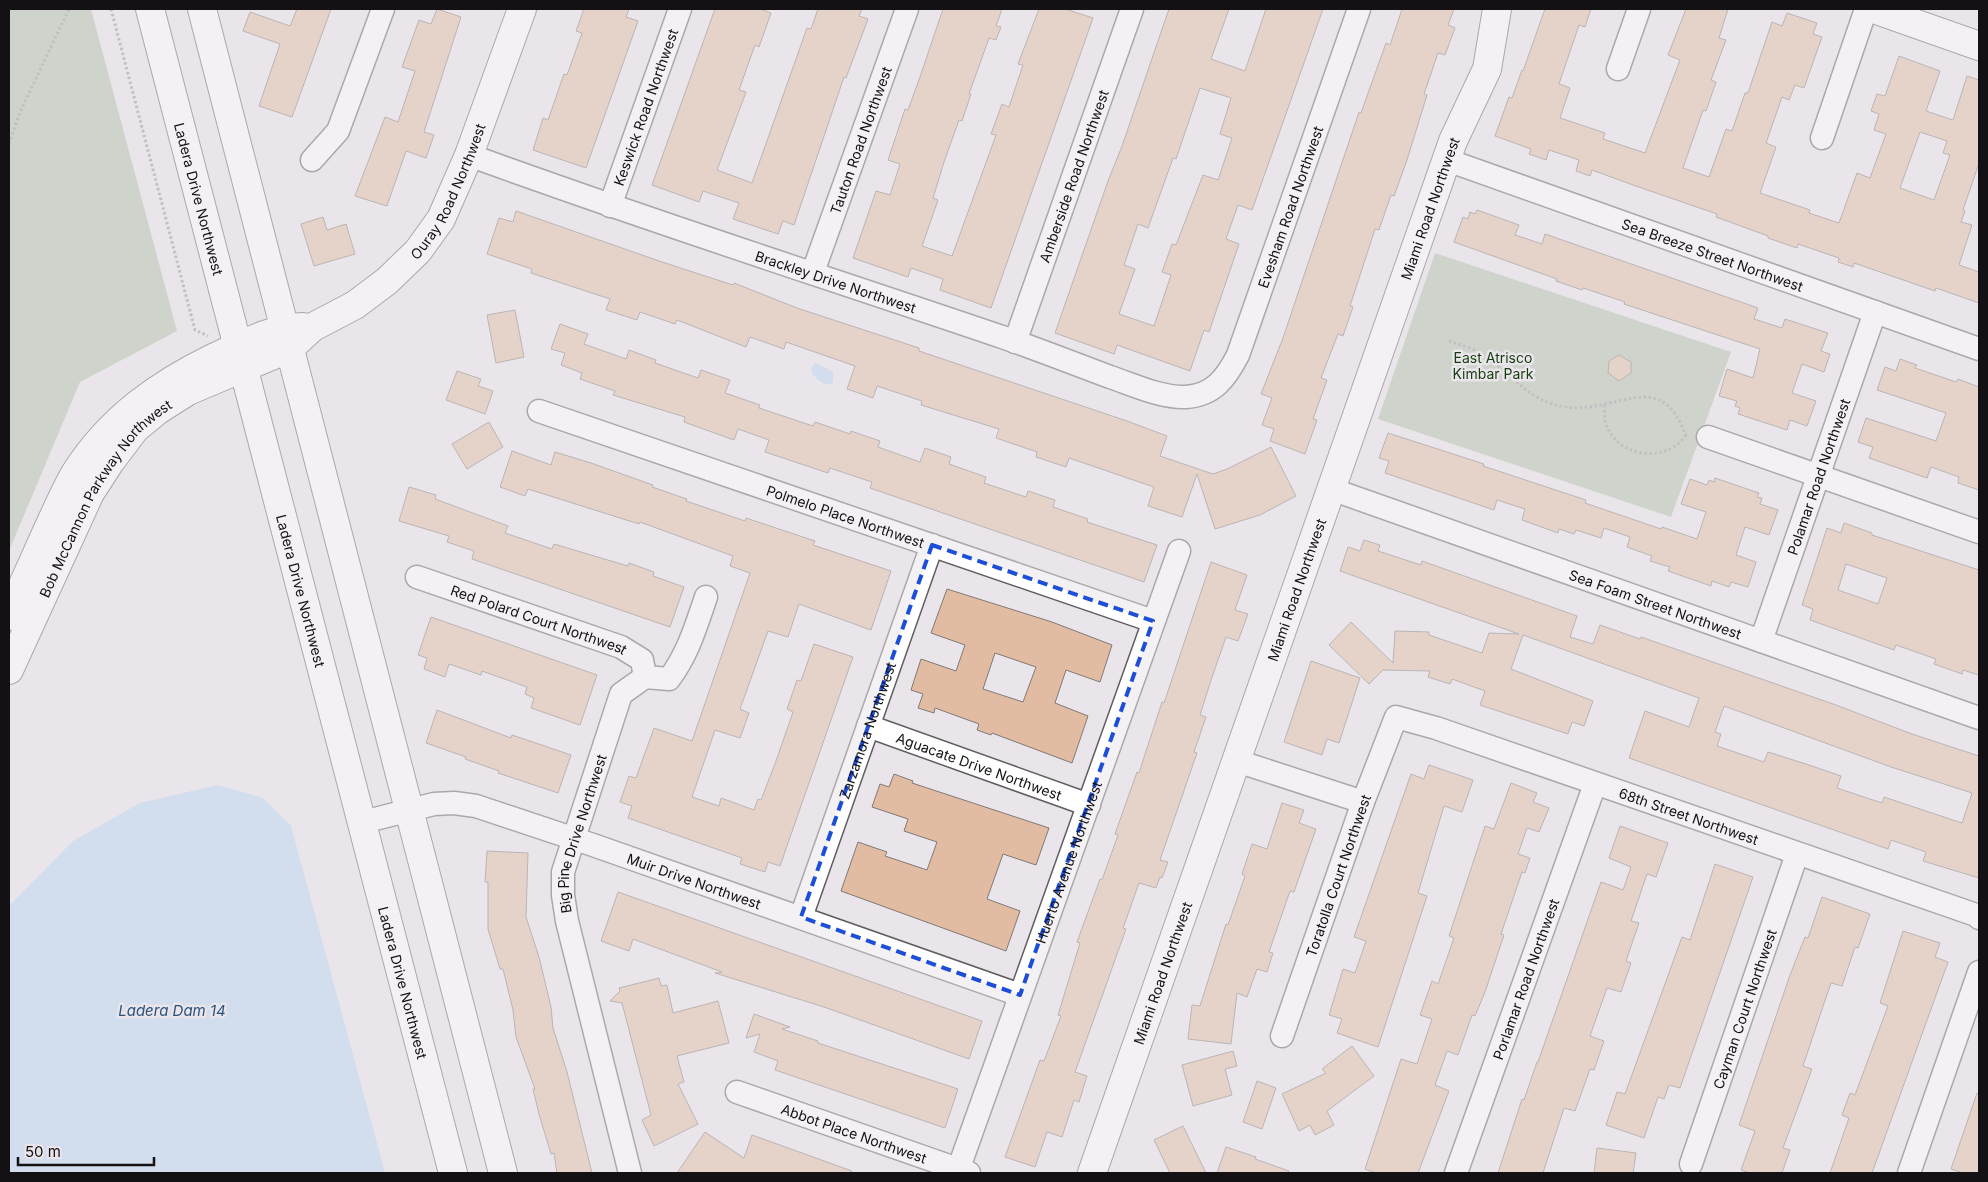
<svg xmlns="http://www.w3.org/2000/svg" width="1988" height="1182" font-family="Inter,sans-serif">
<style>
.green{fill:#adbfa9}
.water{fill:#b5d2f3}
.building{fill:#e1bba2;stroke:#807a77;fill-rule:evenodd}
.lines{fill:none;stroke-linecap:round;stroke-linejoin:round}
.street-casing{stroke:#615d62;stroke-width:25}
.secondary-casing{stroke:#615d62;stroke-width:30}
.path{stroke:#949195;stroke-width:3;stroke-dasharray:2.5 2.5;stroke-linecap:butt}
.street{stroke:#fff;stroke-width:22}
.secondary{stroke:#fff;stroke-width:28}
.marked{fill:none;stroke:#1d4ed8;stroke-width:4;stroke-dasharray:10 6;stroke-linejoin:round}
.labels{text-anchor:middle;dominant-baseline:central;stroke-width:5;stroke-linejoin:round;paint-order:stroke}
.street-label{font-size:14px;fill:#131113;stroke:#e9e5ea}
.park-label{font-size:14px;fill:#173e0f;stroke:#e9e5ea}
.water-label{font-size:15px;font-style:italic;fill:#2a537e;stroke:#e9e5ea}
</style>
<rect width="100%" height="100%" fill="#e9e5ea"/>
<path class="green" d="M9,9H91L177,331L80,382L9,551Z
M1435,253L1731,352L1671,517L1378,419Z"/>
<path class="water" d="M815,363L833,372V382L830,384C823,386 812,376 811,369Z
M218,785L263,798L291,826L385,1173H9V906L73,841L140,803Z"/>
<path class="building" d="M297,9H331L292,117L259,106L280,44L243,31L250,12L290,26Z
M437,9L461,17L424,132L434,135L426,158L406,151L387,206L355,196L385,117L398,122L415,71L402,67L419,20L431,24Z
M584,9H629L626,17L638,21L586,168L533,150L543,118L548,120L564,74L567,75L582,33L576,31Z
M715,9H760L771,13L759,47L755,45L739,90L746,92L717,170L752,183L807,28L811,29L818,9H862L859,16L868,19L846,78L844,77L794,225L783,221L778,234L733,219L739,203L703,191L699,202L652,185Z
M943,9H1002L996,26L1001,27L996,40L989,38L969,94H971L962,121L959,120L944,162L933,198L938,200L922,246L952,256L996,135L991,134L1002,104L1009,107L1023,65L1018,64L1039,9H1065L1093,18L991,308L940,290L943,279L911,268L908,277L853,258L876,191L890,195L900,164L888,160L905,109L908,110L920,77Z
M1169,9H1229L1211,59L1245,71L1266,9H1323L1252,210L1238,205L1226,239L1239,244L1209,332L1204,330L1190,371L1117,345L1114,354L1055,333L1108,181L1122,146ZM1200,88L1231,98L1220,134L1232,138L1218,180L1203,175L1176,245L1172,244L1162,272L1171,275L1154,326L1119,314L1135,269L1124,265L1138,224L1148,228L1173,158L1176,159Z
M1402,9H1454L1448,25L1455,28L1445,55L1438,53L1424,94L1427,95L1407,160L1394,196L1391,195L1379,230L1375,229L1350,306L1353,307L1343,336L1338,334L1321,378L1327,380L1313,419L1317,420L1305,454L1270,441L1274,429L1262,425L1272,398L1261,394L1283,338L1359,112L1361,113L1386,43L1390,45Z
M1545,9H1591L1585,27L1579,25L1559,84L1570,88L1560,118L1605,133L1603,139L1645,153L1680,60L1668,55L1686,9H1728L1719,38L1726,40L1711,80L1716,82L1706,111L1703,110L1683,168L1709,177L1726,129L1732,131L1745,93H1748L1772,22L1782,26L1787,13L1817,23L1813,34L1822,37L1804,88L1795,85L1789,100L1782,97L1766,143L1776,147L1760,193L1810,210L1809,213L1839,223L1857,173L1870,178L1886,134L1874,130L1879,114L1871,111L1877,94L1885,96L1899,56L1940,71L1926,111L1953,120L1967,76L1979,80V163L1963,210L1965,211L1961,222L1972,225L1959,265L1979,272V303L1936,288L1935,291L1854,263L1853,267L1838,262L1839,258L1798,244L1797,248L1768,238V236L1716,217L1717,214L1633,185L1592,170L1590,176L1576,171L1579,160L1549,150L1546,160L1529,154L1531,149L1495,136L1509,97L1512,98L1522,70L1523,71ZM1920,132L1947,141L1943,153L1950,155L1934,200L1900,188Z
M1477,210L1519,225L1515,235L1542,244L1545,234L1758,308L1754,319L1782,328L1785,319L1828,333L1821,351L1830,354L1824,372L1802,364L1792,393L1816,401L1807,426L1790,420L1787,430L1738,414L1740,408L1735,406L1737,401L1719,396L1727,369L1753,378L1760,349L1624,304L1625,302L1583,288L1582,290L1556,281L1557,279L1454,242L1463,217L1468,219L1470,212L1475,214Z
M516,211L662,262L733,285L734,283L797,308L919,348V351L1127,421L1167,436L1160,456L1213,474L1227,469L1271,447L1296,496L1260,515L1215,529L1197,474L1182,517L1148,506L1154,487L1069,458L1066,467L1036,457L1037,452L996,438L999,429L921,405L922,401L877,386L873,398L847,389L855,366L786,342L784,349L750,337L746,347L677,320L675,324L640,312L637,320L606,310L610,299L531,273L532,269L487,254L499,218L513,222Z
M323,217L327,230L346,224L355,254L314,266L301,224Z
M515,310L524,357L496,363L487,315Z
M560,324L588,334L584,344L626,359L629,350L656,360L655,363L698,378L701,370L730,380L725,393L760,405L759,408L813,426L815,422L850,434L851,431L880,441L878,447L920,462L925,448L951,457L949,464L986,477L984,483L1026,497L1028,491L1055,500L1053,507L1088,519L1087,522L1157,545L1144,582L870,488L872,482L830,468L828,473L765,452L769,440L738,429L734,440L684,422L685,417L613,395L615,391L580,379L582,373L561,365L565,353L551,349Z
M1619,355L1631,362V373L1619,381L1608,373L1609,361Z
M1900,359L1917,365L1915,368L1956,382L1958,379L1979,387V490L1958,483L1959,477L1931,467L1927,478L1869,458L1873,447L1858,442L1866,418L1936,441L1946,413L1877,390L1885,367L1896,371Z
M457,371L481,379L478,386L493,391L485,414L446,400Z
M489,422L503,447L467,469L452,444Z
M1388,433L1484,464L1483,466L1586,500L1585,503L1661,529L1662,527L1697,539L1706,512L1681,504L1690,479L1707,485L1709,480L1714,482L1715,478L1759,493L1757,497L1762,498L1760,504L1778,510L1769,535L1745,527L1736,555L1756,562L1748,587L1731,582L1729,587L1712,581L1711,586L1668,571L1670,567L1650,561L1652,556L1627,547L1630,537L1604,528L1601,538L1576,530L1574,534L1559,529L1558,533L1522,520L1525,509L1497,500L1494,510L1385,473L1389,461L1379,458Z
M512,451L551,465L555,452L591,463L653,485L652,487L687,499L686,501L745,521L746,518L815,541L813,545L891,571L871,630L799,604L788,637L768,631L740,709L749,713L740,738L715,730L692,797L719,806L721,798L754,810L758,799L761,800L776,761L793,712L787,709L797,680L801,681L814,644L853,657L780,866L768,862L765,872L740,864L742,858L628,818L632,806L620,802L629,776L636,778L654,728L692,741L750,573L730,566L733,556L640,522L639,524L528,489L525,496L500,487Z
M409,487L436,495L435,499L508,526L505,533L552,549L554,544L628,566L629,563L654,572L653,576L684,587L670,627L472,559L474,551L447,542L449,536L399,521Z
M1844,523L1872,533V535L1979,570V675L1963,670L1962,674L1934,664L1936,659L1896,645L1894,650L1810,620L1813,609L1802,605L1827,528L1841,533ZM1846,564L1887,578L1878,604L1838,590Z
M1364,540L1380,545L1378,551L1421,565L1422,561L1577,616L1570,637L1593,644L1600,625L1640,639L1641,637L1836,705L1912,734L1979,756V878L1923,861L1926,852L1891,840L1888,849L1629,758L1645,711L1689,727L1699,698L1523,635L1511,669L1593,701L1584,726L1572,722L1568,734L1480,705L1485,691L1452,679L1450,684L1428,677L1430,671L1383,670L1369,684L1329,645L1351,622L1393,663L1395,631L1429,632V635L1482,653L1489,633L1519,634L1340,571L1348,547L1360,551ZM1724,706L1891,767L1972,793L1962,823L1884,797L1882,803L1837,788L1841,776L1806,764L1768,752L1764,762L1717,746L1721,734L1715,732Z
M1211,562L1247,575L1235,610L1248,614L1238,641L1226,637L1211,680L1200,715L1206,717L1194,752L1197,753L1160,860L1168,862L1162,878L1160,877L1156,888L1139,883L1123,928L1126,929L1075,1072L1087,1076L1079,1102L1074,1100L1062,1137L1047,1132L1035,1167L1005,1157L1040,1060L1044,1061L1061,1016L1058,1015L1080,943L1077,942L1100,879L1102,880L1118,835L1115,834L1137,772L1139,773L1162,702L1164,703Z
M947,589L1052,622L1112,645L1100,682L1066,670L1055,703L1088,716L1072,763L992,733L991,735L977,730L979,724L935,708L934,713L918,708L923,694L911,690L921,659L956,671L965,645L931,633ZM995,653L1036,667L1023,702L983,689Z
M431,617L597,675L580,725L531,708L534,698L525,694L527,687L482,671L481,675L449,664L445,677L424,669L427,658L418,655Z
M1311,661L1360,678L1339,743L1327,739L1322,755L1284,742Z
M437,710L511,738L512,735L571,755L558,793L498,773L499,771L465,759L466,757L426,743Z
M1429,765L1473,780L1462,812L1444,806L1418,893L1427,896L1378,1047L1337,1033L1342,1019L1329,1015L1343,969L1355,973L1366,941L1354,937L1411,774L1424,779Z
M894,774L913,781L912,783L1049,828L1036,865L1003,854L987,899L1020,911L1006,951L841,891L858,842L887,852L885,856L927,870L937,842L904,831L908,819L872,807L880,784L889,787Z
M1511,783L1537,793L1533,802L1549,808L1539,832L1527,828L1518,854L1530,858L1525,873L1522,872L1501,934L1504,935L1485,992L1475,1016L1472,1015L1458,1055L1447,1051L1435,1085L1449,1091L1418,1173H1376L1365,1169L1401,1059L1417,1064L1432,1019L1420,1015L1432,981L1438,984L1454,938L1449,936L1485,826L1494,829Z
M1282,803L1304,810L1299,823L1316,829L1294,892L1290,891L1269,952L1273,953L1267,972L1257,969L1247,997L1237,993L1231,1044L1188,1039L1192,1005L1200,1006L1226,924L1228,925L1245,876L1242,874L1252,844L1267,849Z
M1620,826L1668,843L1656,877L1647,874L1631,921L1639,923L1626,961L1631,963L1621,992L1607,988L1590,1036L1604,1041L1594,1070L1590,1069L1575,1111L1564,1108L1543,1173H1498L1522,1099L1524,1100L1537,1062H1538L1601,882L1623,890L1631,867L1609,858Z
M487,851L528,853L526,917L539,957L551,1007L553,1028L567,1072L592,1173H557L554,1153L551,1154L539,1114L533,1089H535L516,1037L513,1010L503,969H500L488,929V882H485Z
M1715,864L1753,877L1680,1088L1669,1085L1664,1099L1658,1097L1644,1138L1606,1125L1617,1092L1625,1094L1682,937L1690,940Z
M618,892L982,1021L969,1059L824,1007L715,973L722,972L633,939L629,951L601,941Z
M1822,897L1870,914L1858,948L1855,947L1842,986L1831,983L1816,1027L1803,1066L1812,1069L1783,1148L1790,1150L1782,1173H1750L1741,1170L1755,1131L1739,1125L1790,975L1805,937L1808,938Z
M1903,931L1940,943L1935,957L1948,962L1872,1173H1830L1849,1118L1842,1115L1850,1093L1855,1095L1888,1006L1880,1003Z
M659,978L661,986L667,985L673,1013L718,1001L729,1043L677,1056L684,1082L678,1084L698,1124L654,1146L642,1120L651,1115L622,1003L610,1001L620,991L619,988Z
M754,1014L790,1027L782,1029L818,1041V1043L958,1089L945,1128L775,1070L778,1061L754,1052L760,1034L746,1038Z
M1352,1046L1374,1076L1327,1111L1334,1125L1315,1135L1310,1125L1299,1131L1282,1094L1326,1073L1322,1069Z
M1233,1051L1237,1066L1225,1069L1232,1095L1193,1106L1182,1065Z
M1257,1081L1276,1088L1262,1129L1243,1122Z
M1977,1093H1979V1173H1963L1951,1169Z
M1183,1126L1206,1173H1170L1154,1140Z
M705,1132L744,1158L752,1135L852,1171V1173H677Z
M1226,1147L1256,1157L1255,1159L1289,1171L1288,1173H1217Z
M1597,1148L1636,1153L1633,1173H1594Z"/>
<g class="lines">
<defs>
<g id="street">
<path d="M1618,69L1639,9"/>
<path d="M1822,138L1866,9"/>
<path id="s1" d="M469,155C646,220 826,277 1005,338C1040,350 1075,364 1110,377C1134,385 1161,398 1186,397C1214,395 1226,378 1238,355L1359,9"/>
<path d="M312,160L338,131L383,9"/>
<path id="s2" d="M1447,160L1979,349"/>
<path id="s3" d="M610,206L680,9"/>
<path id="s4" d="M813,272L907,9"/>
<path id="s5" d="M1015,342L1132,9"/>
<path id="s6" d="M539,411L1153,621"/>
<path d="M1708,437L1979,532"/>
<path id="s7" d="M1331,489L1979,718"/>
<path id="s8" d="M417,577L621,647L642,660L645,677"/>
<path id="s9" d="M1761,641L1875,312"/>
<path id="s10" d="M868,726L1089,805"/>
<path d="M1237,761L1363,802"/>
<path id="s11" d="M363,822L434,804L454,803L476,806L593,845L1020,995"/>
<path id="s12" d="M801,917L932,545"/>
<path id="s13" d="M1282,1036L1363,802L1396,717L1436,728L1976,915L1979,918"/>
<path id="s14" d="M737,1092L969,1173"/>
<path id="s15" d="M1691,1164L1797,854"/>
<path id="s16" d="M630,1173L567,921L563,895V872L621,694L645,677L669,679C688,654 696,626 706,597"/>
<path id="s17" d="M957,1173L1179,551"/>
<path id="s18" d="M1456,1173L1595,784"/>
<path d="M1909,1173L1979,972"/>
</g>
<g id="secondary">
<path id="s19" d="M150,9L453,1173"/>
<path d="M202,9L503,1173"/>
<path d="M1874,9L1979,46"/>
<path d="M9,616C22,587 35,558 48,529C57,510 65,490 76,472C110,419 159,384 215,357C243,344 272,328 303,327"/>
<path id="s20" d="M9,670L90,493L110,462L135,429L158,410L188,391L290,348L313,327L355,305L387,281L418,251L441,219L469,155L522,9"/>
<path id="s21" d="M1092,1173L1453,141L1487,69L1497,9"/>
</g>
</defs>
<use href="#street" class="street-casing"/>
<use href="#secondary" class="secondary-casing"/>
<path class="path" d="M111,9L195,330L208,336
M9,144L20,112L69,9
M1449,341C1460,345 1474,348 1484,355C1514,374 1527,402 1566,407C1618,414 1662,364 1687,439
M1604,405C1605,411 1604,419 1606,424C1618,459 1667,463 1686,435"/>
<use href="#street" class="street"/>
<use href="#secondary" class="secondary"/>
</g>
<path d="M0 0H1988V1182H0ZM932,545L1153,621L1020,995L801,917Z" fill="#e9e5ea" fill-opacity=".55" fill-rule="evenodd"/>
<path class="marked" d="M932,545L1153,621L1020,995L801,917Z"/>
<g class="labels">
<g class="street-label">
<text stroke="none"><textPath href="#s3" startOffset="105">Keswick Road Northwest</textPath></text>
<text stroke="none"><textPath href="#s4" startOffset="140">Tauton Road Northwest</textPath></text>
<text stroke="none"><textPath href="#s5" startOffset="176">Amberside Road Northwest</textPath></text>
<text stroke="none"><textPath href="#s20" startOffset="678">Ouray Road Northwest</textPath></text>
<text stroke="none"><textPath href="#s19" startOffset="196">Ladera Drive Northwest</textPath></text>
<text stroke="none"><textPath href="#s1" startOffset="985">Evesham Road Northwest</textPath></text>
<text stroke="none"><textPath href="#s21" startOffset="1022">Miami Road Northwest</textPath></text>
<text stroke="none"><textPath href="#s2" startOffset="282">Sea Breeze Street Northwest</textPath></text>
<text stroke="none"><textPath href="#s1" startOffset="388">Brackley Drive Northwest</textPath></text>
<text stroke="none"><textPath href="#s9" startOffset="174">Polamar Road Northwest</textPath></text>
<text stroke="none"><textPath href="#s20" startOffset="199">Bob McCannon Parkway Northwest</textPath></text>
<text stroke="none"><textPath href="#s6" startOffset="324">Polmelo Place Northwest</textPath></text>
<text stroke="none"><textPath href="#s19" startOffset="601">Ladera Drive Northwest</textPath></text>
<text stroke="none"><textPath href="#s21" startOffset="618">Miami Road Northwest</textPath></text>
<text stroke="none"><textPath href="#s7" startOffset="344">Sea Foam Street Northwest</textPath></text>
<text stroke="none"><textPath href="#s8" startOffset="129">Red Polard Court Northwest</textPath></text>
<text stroke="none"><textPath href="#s12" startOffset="198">Zarzamora Northwest</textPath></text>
<text stroke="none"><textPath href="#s10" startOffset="118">Aguacate Drive Northwest</textPath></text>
<text stroke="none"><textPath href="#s13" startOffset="648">68th Street Northwest</textPath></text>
<text stroke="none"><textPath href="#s16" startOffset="350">Big Pine Drive Northwest</textPath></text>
<text stroke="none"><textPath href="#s17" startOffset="330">Huerto Avenue Northwest</textPath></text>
<text stroke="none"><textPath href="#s13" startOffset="170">Toratolla Court Northwest</textPath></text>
<text stroke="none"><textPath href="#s11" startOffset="346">Muir Drive Northwest</textPath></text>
<text stroke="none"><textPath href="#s21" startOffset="212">Miami Road Northwest</textPath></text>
<text stroke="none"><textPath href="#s18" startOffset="206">Porlamar Road Northwest</textPath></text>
<text stroke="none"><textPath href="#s19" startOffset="1006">Ladera Drive Northwest</textPath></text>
<text stroke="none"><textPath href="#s15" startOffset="164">Cayman Court Northwest</textPath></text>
<text stroke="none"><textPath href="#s14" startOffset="124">Abbot Place Northwest</textPath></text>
</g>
<g class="park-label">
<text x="1493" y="357">East Atrisco<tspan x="1493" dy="16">Kimbar Park</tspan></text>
</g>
<g class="water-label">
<text x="172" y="1010">Ladera Dam 14</text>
</g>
</g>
<rect width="1988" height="1182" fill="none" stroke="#131113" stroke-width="20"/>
<path d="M18 1157v8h136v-8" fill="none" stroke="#131113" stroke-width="2.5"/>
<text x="25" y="1157" font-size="15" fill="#131113" stroke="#e9e5ea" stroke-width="4" paint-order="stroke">50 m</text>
</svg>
